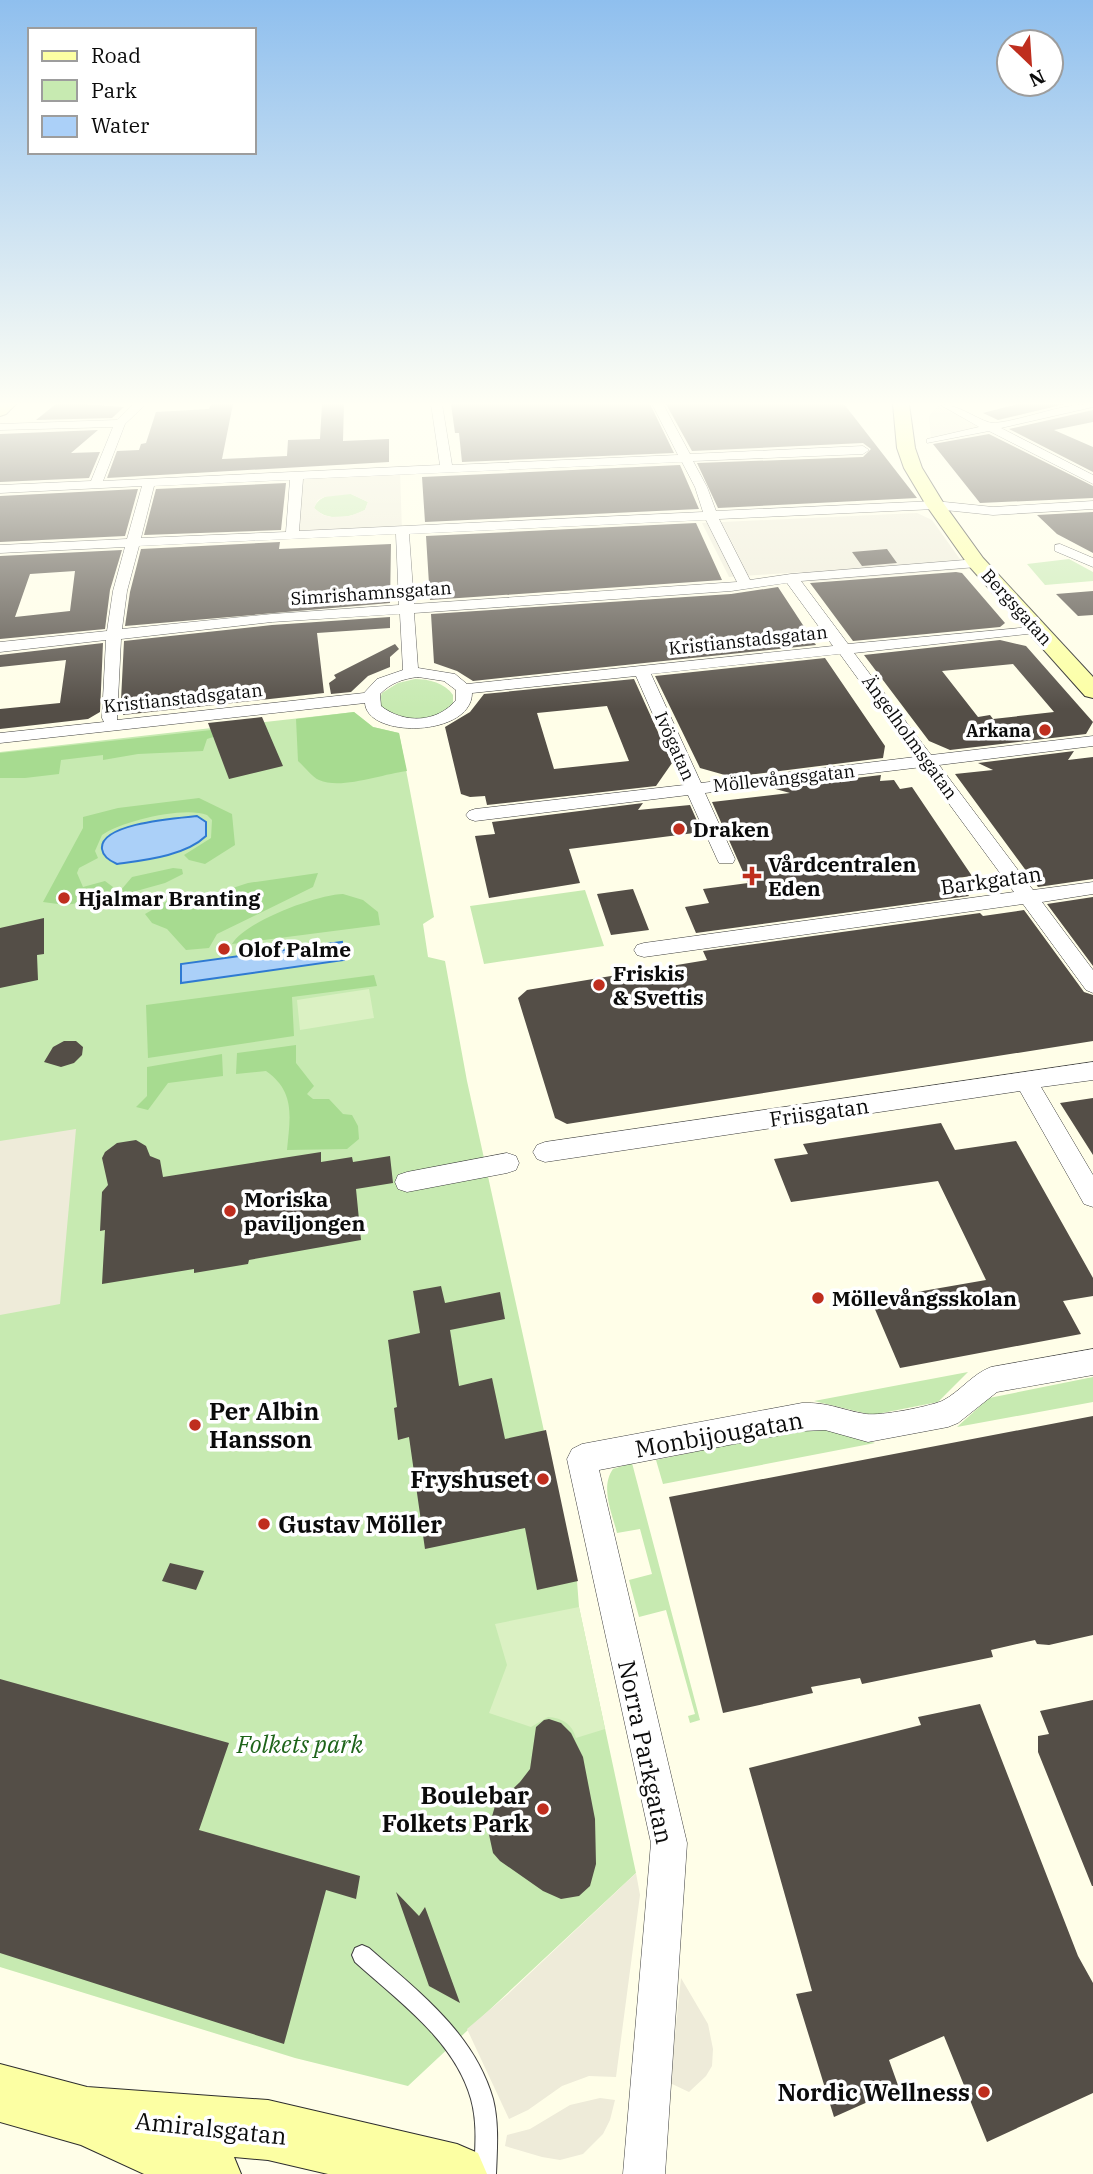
<svg xmlns="http://www.w3.org/2000/svg" width="1093" height="2174" font-family="'IBM Plex Serif',serif">
<style>
.green{fill:#c7eab1}
.forest{fill:#a7db90}
.pitch{fill:#dbf1c3}
.plaza{fill:#eeebd9;fill-rule:evenodd}
.water{fill:#abd0f8;stroke:#2f7ad2;stroke-width:2}
.building{fill:#544e47;fill-rule:evenodd}
.lines{fill:none;stroke-linecap:round;stroke-linejoin:round}
.lane-casing{stroke:#3e3e3e;stroke-width:2}
.street-casing{stroke:#3e3e3e;stroke-width:1}
.secondary-casing{stroke:#2d2d2d;stroke-width:2}
.lane{fill:#fff;fill-rule:evenodd}
.street{fill:#fff;fill-rule:evenodd}
.secondary{fill:#fcffa3;fill-rule:evenodd}
.poi-dot{fill:#bf2e1e;stroke:#fff;stroke-width:2.5}
.labels{text-anchor:middle;dominant-baseline:central;stroke-width:7;stroke-linejoin:round;paint-order:stroke}
.far-street-label{font-size:18px;fill:#0b0b0b;stroke:#fff}
.far-poi-label{font-size:18px;font-weight:bold;fill:#0b0b0b;stroke:#fff;text-anchor:end}
.poi-label{font-size:21px;font-weight:bold;fill:#0b0b0b;stroke:#fff;text-anchor:start}
.street-label{font-size:21px;fill:#0b0b0b;stroke:#fff}
.near-poi-label{font-size:24px;font-weight:bold;fill:#0b0b0b;stroke:#fff;text-anchor:end}
.near-street-label{font-size:24px;fill:#0b0b0b;stroke:#fff}
.near-park-label{font-size:24px;font-style:italic;fill:#1e641a;stroke:#fff}
</style>
<rect width="100%" height="100%" fill="#fffee8"/>
<path class="green" d="M351,494L368,502L365,510C350,518 327,522 314,508C319,494 337,493 351,494Z
M1069,559L1093,572V581L1045,585L1027,564Z
M415,679C429,679 445,683 453,695V703C431,727 407,720 381,708L379,702L382,693L398,683Z
M354,712L373,727L399,733L434,917L423,924L428,957L445,961L467,1081L577,1581L579,1607L636,1873L408,2086L295,2058L0,1967V752Z
M585,890L604,946L484,964L470,906Z
M968,1372L938,1402L872,1415L814,1401Z
M1093,1377V1402L957,1427L989,1398Z
M803,1429H823L875,1443L663,1484L656,1460Z
M632,1463L700,1720L690,1723L688,1716L695,1714L666,1610L639,1617L629,1580L652,1574L640,1529L617,1533C612,1513 600,1487 613,1469Z"/>
<path class="forest" d="M354,712L373,727L399,733L407,771C382,774 341,790 319,780C312,777 304,766 298,761L296,719Z
M248,726L207,739L203,751L138,754L103,760V755L61,760L59,774L25,778H0V753Z
M199,798L232,814L235,845L205,864L189,860L184,855L211,838L212,820L207,815C184,806 122,821 102,835L95,851L98,858L79,868L77,873L83,887L105,881L113,887L105,899L65,905L43,902L83,828V817L118,808Z
M173,868L182,869L183,874L165,883L115,897L132,877Z
M318,873L313,887L217,934L209,948L186,950L167,929L152,923L145,914L176,896L214,894L248,883Z
M343,894L363,900L378,912L380,925L232,944C246,921 316,895 343,894Z
M374,975L377,986L292,997L294,1036L148,1058L146,1005Z
M296,1045V1063L314,1086L307,1094L313,1099H329L343,1114L352,1115L358,1126L359,1139L347,1149L287,1150C290,1118 296,1092 266,1071L236,1074L237,1053Z
M222,1054L223,1076L168,1083L148,1110L136,1107L147,1096V1067Z"/>
<path class="pitch" d="M369,989L374,1018L300,1030L297,1000Z
M579,1607L605,1729L576,1738C572,1723 561,1718 548,1717L531,1727L489,1713L507,1665L495,1624Z"/>
<path class="plaza" d="M937,406L946,410L991,429L931,441L929,416Z
M400,471L402,532L292,536L297,475ZM351,494L368,502L365,510L350,516L331,517L323,515L314,508L318,500L324,497Z
M917,513L932,520L967,569L810,582L802,572L729,577L702,523Z
M76,1129L60,1304L0,1315V1141Z
M636,1873L640,1895L616,2077L589,2076L562,2086L528,2110L509,2119L467,2029L507,1995Z
M681,1978L708,2024L713,2049L712,2066L706,2076L689,2092L670,2083Z
M600,2098L615,2100L610,2120L603,2134L583,2154L560,2160L542,2157L505,2146L507,2135L530,2129L570,2105Z"/>
<path class="water" d="M197,816L206,822V836C185,856 145,860 117,864C110,861 103,857 102,849C99,823 179,818 197,816Z
M342,942L344,960L181,983V964Z"/>
<path class="building" d="M56,404H83L124,407L112,418L36,420Z
M211,404H233L222,459L287,456L288,440L320,439L322,404H344L343,441L389,439V462L107,478L117,451L139,450L141,444L146,443L156,412L209,409Z
M451,404H650L674,453L462,462L459,433H455Z
M666,404H844L917,498L718,508L697,463L863,457L871,449L863,443L692,451Z
M1018,404H1065L998,420L983,413Z
M1093,410V422L1054,430L1093,447V472L1009,429Z
M98,430L71,453L100,452L89,478L0,482V434Z
M989,434L1093,486V498L980,503L933,444Z
M680,465L699,509L425,522L422,477Z
M286,483L281,530L144,535L156,489Z
M138,489L125,536L0,542V496Z
M1093,512V553L1057,534L1037,515Z
M696,523L722,580L430,600L426,536Z
M280,542L279,549L391,544L390,603L125,626L130,592L141,549Z
M887,549L897,563L862,566L852,552Z
M122,550L110,590L105,629L0,639V556ZM75,571L70,611L15,617L30,574Z
M956,572L962,573L1005,623L1000,627L853,641L810,583Z
M778,587L816,645L473,681L457,671L434,663L431,614L731,594Z
M1093,591V615L1078,616L1056,594Z
M390,617V628L317,633L324,693L123,715L124,698L121,700L124,641L272,625Z
M1000,640L1026,646L1093,722L1086,734L950,750L929,741L864,655ZM1013,664L1054,712L993,719L990,715L978,717L942,671Z
M103,643L100,712L88,719L0,729V709L60,703L66,660L0,667V655Z
M395,644L399,649L390,657V667L368,676L351,692L331,694L329,683L336,678L334,675Z
M825,658L885,746L883,758L732,777L700,768L655,676Z
M634,679L672,763L656,786L487,805L485,796L470,797L461,794L445,727L470,712L484,694ZM607,706L629,761L554,769L537,713Z
M262,717L283,766L229,779L208,723Z
M1074,751L1068,760L1093,757V879L1038,887L955,774L993,770L978,763Z
M881,775L880,781L894,780L900,789L912,787L972,876L957,878L969,896L696,933L685,907L709,903L703,889L748,883L712,802L790,793L772,788Z
M643,803L638,810L690,805L702,832L569,849L580,883L489,898L475,836L495,834L492,822Z
M633,889L649,930L611,935L597,894Z
M1093,897V966L1047,904Z
M1024,910L1084,992L1093,995V1041L567,1124L555,1118L518,998L527,990L707,960L703,951L980,913L983,916Z
M44,918V954L37,955L38,980L0,988V928Z
M64,1041H76L83,1047L82,1055L74,1063L61,1067L44,1062L53,1047Z
M1093,1098V1155L1060,1103Z
M941,1123L955,1150L1016,1141L1093,1278V1296L1063,1301L1081,1334L900,1368L871,1300L986,1280L938,1181L791,1202L774,1159L808,1154L803,1144Z
M136,1140L146,1146L150,1156L160,1160L163,1177L321,1152V1162L352,1157L353,1162L390,1156L393,1183L356,1189L361,1240L249,1260L248,1264L194,1273V1269L102,1284L105,1230L100,1231L102,1192L108,1185L102,1158L105,1152L117,1143Z
M441,1286L445,1303L500,1292L505,1319L450,1330L459,1386L492,1378L505,1439L546,1430L578,1581L537,1590L525,1528L425,1549L409,1437L398,1440L394,1408L397,1407L388,1340L420,1333L413,1291Z
M1093,1416V1635L1049,1645L1037,1644L1035,1640L991,1650L993,1657L862,1684L860,1678L811,1687L813,1693L723,1713L669,1497Z
M170,1563L204,1571L196,1590L162,1581Z
M0,1679L229,1743L199,1830L360,1876L356,1899L326,1890L284,2044L0,1953Z
M1093,1700V1886H1092L1038,1752V1736L1049,1734L1040,1711Z
M980,1704L1078,1956L1093,1983V2093L987,2142L944,2036L889,2060L899,2088L834,2117L796,1994L812,1991L749,1768L921,1725L918,1717Z
M549,1719L561,1723L571,1733L583,1757L595,1819L596,1864L590,1886L579,1896L561,1899L543,1891L500,1861L493,1853L488,1830L495,1806L520,1782L530,1769L536,1727L544,1720Z
M396,1892L419,1916L425,1907L460,2003L429,1986Z"/>
<g class="lines">
<defs>
<path id="lane" d="M362,1945L369,1948C419,1992 474,2033 493,2099C499,2123 497,2149 496,2174H474C475,2149 478,2124 471,2099C455,2041 398,2001 355,1962L352,1955L355,1948Z"/>
<path id="street" d="M134,404H146L125,424L103,481L440,465L431,404H442L452,465L678,455L652,404H663L690,454L863,446L869,450L863,454L693,461L707,487L716,511L935,501L993,507L1093,501V509L993,515L935,509L719,519L750,580L791,574L977,559L984,563L977,567L801,581L848,644L1041,626L1043,629L1036,633L854,653L931,755L1093,736V746L939,765L1033,890L1093,882V894L1042,902L1093,970V993L1086,990L1023,904L644,957L637,955L634,950L637,945L644,943L1014,892L922,767L705,793L735,859L733,863H719L717,859L688,795L475,821L469,819L466,815L469,811L475,809L684,785L636,676L472,693C472,737 367,739 365,703L0,743V733L104,722L102,718L106,640L0,652V642L107,631L113,591L125,547L0,553V545L127,539L142,486L0,493V485L91,481L113,427L0,430V424L117,420ZM682,462L695,487L703,512L299,531L303,479ZM290,480L286,532L141,538L154,486ZM706,520L737,582L414,604L409,534ZM396,534L399,605L272,614L122,629L127,591L139,546ZM787,583L833,646L467,684L455,674L418,668L414,613L731,591ZM400,614L403,670L377,679L364,693L117,720L121,639L272,622ZM840,654L915,757L701,783L651,674ZM418,677L444,681L456,690V700C437,723 404,724 381,706L380,694C391,683 402,679 418,677Z
M939,404C961,404 982,424 995,423C1028,419 1059,404 1093,404V407L1001,428L1093,475V484L989,431L927,443V439L979,427Z
M1060,544L1093,558V567L1055,551V545Z
M1093,1062V1080L1041,1087L1093,1175V1207L1084,1204L1020,1091L545,1162L537,1159L533,1152L537,1145L545,1142Z
M507,1153L516,1156L519,1163L516,1170L507,1173L407,1192L398,1189L395,1182L398,1175L407,1172Z
M1093,1349V1375L997,1392L958,1423L948,1427L868,1442L825,1430L802,1431L599,1470L687,1843L665,2174H623L651,1843L567,1459L572,1449L582,1444L802,1403C829,1402 841,1410 866,1414C881,1416 927,1407 942,1401C960,1392 972,1374 991,1367Z"/>
<path id="secondary" d="M0,404H16L6,414L0,416Z
M893,404H909L915,448L922,468L944,504L983,558L1093,677V698L1085,696L969,566L926,505L904,468L897,448Z
M0,2064L87,2087L268,2100L457,2144L478,2153L487,2174H328L268,2160L234,2157L241,2174H144L81,2145L0,2122Z"/>
</defs>
<use href="#lane" class="lane-casing"/>
<use href="#street" class="street-casing"/>
<use href="#secondary" class="secondary-casing"/>
<use href="#lane" class="lane"/>
<use href="#street" class="street"/>
<use href="#secondary" class="secondary"/>
</g>
<linearGradient id="sky" x2="0" y2="1"><stop stop-color="#8fbfee"/><stop offset="0.57" stop-color="#fffff5"/><stop offset="1" stop-color="#fffff5" stop-opacity="0"/></linearGradient>
<rect width="1093" height="709" fill="url(#sky)"/>
<g class="poi-dot">
<circle cx="1045" cy="730" r="7"/>
<circle cx="679" cy="829" r="7"/>
<path d="M748.5 865.5h7v7h7v7h-7v7h-7v-7h-7v-7h7z"/>
<circle cx="64" cy="898" r="7"/>
<circle cx="224" cy="949" r="7"/>
<circle cx="599" cy="985" r="7"/>
<circle cx="230" cy="1211" r="7"/>
<circle cx="818" cy="1298" r="7"/>
<circle cx="195" cy="1425" r="7"/>
<circle cx="543" cy="1479" r="7"/>
<circle cx="264" cy="1524" r="7"/>
<circle cx="543" cy="1809" r="7"/>
<circle cx="984" cy="2092" r="7"/>
</g>
<g class="labels">
<g class="far-street-label">
<text transform="translate(371 593) rotate(-4)">Simrishamnsgatan</text>
<text transform="translate(1017 607) rotate(48)">Bergsgatan</text>
<text transform="translate(748 640) rotate(-6)">Kristianstadsgatan</text>
<text transform="translate(183 698) rotate(-6)">Kristianstadsgatan</text>
<text transform="translate(910 737) rotate(54)">Ängelholmsgatan</text>
<text transform="translate(675 746) rotate(66)">Ivögatan</text>
<text transform="translate(784 778) rotate(-6)">Möllevångsgatan</text>
</g>
<g class="far-poi-label">
<text x="1031" y="730">Arkana</text>
</g>
<g class="poi-label">
<text x="693" y="829">Draken</text>
<text x="768" y="864">Vårdcentralen<tspan x="768" dy="24">Eden</tspan></text>
<text x="78" y="898">Hjalmar Branting</text>
<text x="238" y="949">Olof Palme</text>
<text x="613" y="973">Friskis<tspan x="613" dy="24">&amp; Svettis</tspan></text>
<text x="244" y="1199">Moriska<tspan x="244" dy="24">paviljongen</tspan></text>
<text x="832" y="1298">Möllevångsskolan</text>
</g>
<g class="street-label">
<text transform="translate(991 880) rotate(-8)">Barkgatan</text>
<text transform="translate(819 1112) rotate(-8)">Friisgatan</text>
</g>
<g class="near-poi-label">
<text x="209" y="1411" text-anchor="start">Per Albin<tspan x="209" dy="28">Hansson</tspan></text>
<text x="529" y="1479">Fryshuset</text>
<text x="278" y="1524" text-anchor="start">Gustav Möller</text>
<text x="529" y="1795">Boulebar<tspan x="529" dy="28">Folkets Park</tspan></text>
<text x="970" y="2092">Nordic Wellness</text>
</g>
<g class="near-street-label">
<text transform="translate(719 1434) rotate(-10)">Monbijougatan</text>
<text transform="translate(646 1752) rotate(78)">Norra Parkgatan</text>
<text transform="translate(211 2128) rotate(6)">Amiralsgatan</text>
</g>
<g class="near-park-label">
<text x="300" y="1744">Folkets park</text>
</g>
</g>
<rect x="28" y="28" width="228" height="126" fill="#ffffff" stroke="#9d9d9d" stroke-width="2"/>
<rect x="42" y="51" width="35" height="10" fill="#fcffa3" stroke="#9d9d9d" stroke-width="2"/>
<text x="91" y="63" font-size="21" fill="#0b0b0b">Road</text>
<rect x="42" y="80" width="35" height="21" fill="#c7eab1" stroke="#9d9d9d" stroke-width="2"/>
<text x="91" y="98" font-size="21" fill="#0b0b0b">Park</text>
<rect x="42" y="116" width="35" height="21" fill="#abd0f8" stroke="#9d9d9d" stroke-width="2"/>
<text x="91" y="133" font-size="21" fill="#0b0b0b">Water</text>
<g transform="translate(1030 63) rotate(155)"><circle r="33" fill="#ffffff" stroke="#9d9d9d" stroke-width="2"/>
<path d="M0-5L12 26L0 18L-12 26Z" fill="#bf2e1e"/>
<text y="-10" font-size="19" font-weight="bold" text-anchor="middle" fill="#0b0b0b">N</text>
</g>
</svg>
